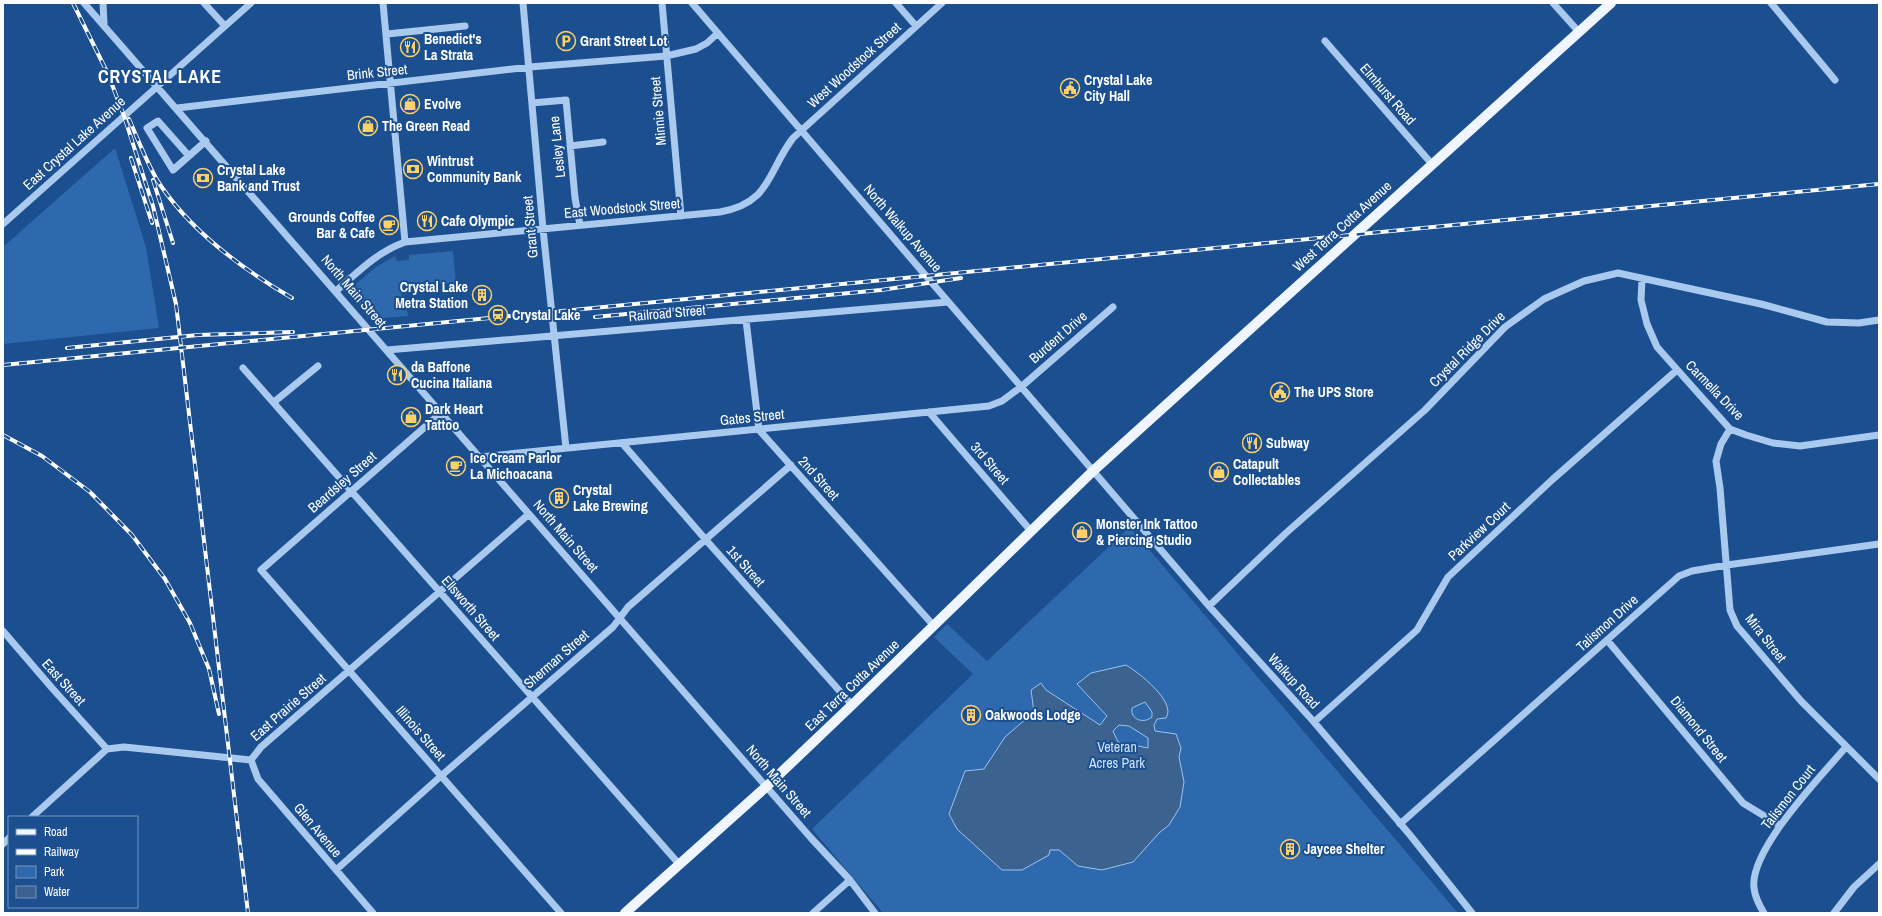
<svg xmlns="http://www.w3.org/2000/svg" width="1882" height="916" font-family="'Archivo Narrow',sans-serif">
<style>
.green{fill:#2e69ad}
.water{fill:#3c6290;stroke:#9cc4f0;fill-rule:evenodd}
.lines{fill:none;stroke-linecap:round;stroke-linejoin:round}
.minor{stroke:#a9c9ee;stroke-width:7}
.major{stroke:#f0f6ff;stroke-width:10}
.rail-casing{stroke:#fff;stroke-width:4}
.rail{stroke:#1b4f8f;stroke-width:2.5;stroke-dasharray:8;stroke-linecap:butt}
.labels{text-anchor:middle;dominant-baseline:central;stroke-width:4;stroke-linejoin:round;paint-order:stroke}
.poi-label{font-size:14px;font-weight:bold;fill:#fff;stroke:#1b4f8f;text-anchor:start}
.street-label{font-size:14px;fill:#fff;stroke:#1b4f8f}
.park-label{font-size:14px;fill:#cfe3fa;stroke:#1b4f8f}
.district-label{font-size:18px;font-weight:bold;letter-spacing:1px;fill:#fff;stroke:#1b4f8f}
</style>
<rect width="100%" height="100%" fill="#1b4f8f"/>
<path class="green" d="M115,148L146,247L159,328L3,344V247Z
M453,251L456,283L401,287L403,311L407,310L408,316L372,319L354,297L356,284L376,267L395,256L397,261L409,260V255Z
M1130,527L1458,913H883L812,829L973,674L934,637L947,624L987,661Z"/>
<path class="water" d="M1126,665C1138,672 1177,702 1166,718L1157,719L1154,725L1155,731L1176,734L1181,748L1179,757L1184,782L1180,807L1169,825L1159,833L1133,862L1102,870L1078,866L1059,850H1050L1049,855L1022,870H1002L957,829L949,814L965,771L984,769L1005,737L1034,712L1031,690L1041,683L1046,690L1100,725L1107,716L1077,684L1091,673ZM1145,702L1152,712V717C1144,724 1130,720 1132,708ZM1119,725L1129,726L1148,738V748L1118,742L1113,731Z"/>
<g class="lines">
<path class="minor" d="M84,3L811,838L850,880L875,913
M103,3L104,24
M204,3L225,26
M383,3L405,242
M523,3L543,229L566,448
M662,3L681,216
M692,3L1209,606L1314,722L1410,835L1472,913
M896,3L916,26
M1553,3L1579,32
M1771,3L1835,80
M387,34L465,26
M1325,41L1431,163
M532,103L566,100L575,198L580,225
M177,108L530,67L666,56L696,49L707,43L718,33
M570,146L603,142
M189,156L158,121L147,128L173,170L206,141
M3,224L251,3
M1642,279L1641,300L1647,324L1657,347L1730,429L1746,435L1773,443L1800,446L1879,435
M336,291C358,272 377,252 405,242L720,212C771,203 767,172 793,138L942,3
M746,320L759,430L934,626
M387,350L948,302
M243,368L679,864
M274,402L318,366
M929,412L1031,531
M441,413L261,570L561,913
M1730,429L1721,444L1716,461L1720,488L1730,610L1737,626L1801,701L1879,779
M622,443L706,540L852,705
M479,457L989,406L1002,401L1021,387L1113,307
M1209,606L1286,533L1425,410L1505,327L1544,299L1584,281L1618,273L1761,304L1827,322L1859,323L1879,320
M3,631L52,688L107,749
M1607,640L1743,803L1779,825
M1314,722L1417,630L1448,577L1553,479L1677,370
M251,760L261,747L529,514
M251,760L258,779L373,913
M32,817L107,749L124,747L251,760
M1400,824L1679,576L1692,571L1727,565L1879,544
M3,844L9,838
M336,870L441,776L613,627L628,607L791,465
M813,913L850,880
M1764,913C1759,905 1755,897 1754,888C1749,850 1822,775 1846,747
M1834,913L1854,887L1879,864"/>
<path class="major" d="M625,913L767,786L852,705L1093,471L1611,3"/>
<defs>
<path id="rail" d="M73,3L108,74L124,116L153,206L176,304L248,913
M129,119C138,139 149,169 161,186C193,233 244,270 292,298
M131,158L152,223
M153,180L173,243
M595,317L881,290L961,278
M67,348L198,335L293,332
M3,365L1879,184
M3,435L42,456L90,492L132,535L165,579L190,623L209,669L219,714"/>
</defs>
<use href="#rail" class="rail-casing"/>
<use href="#rail" class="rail"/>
</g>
<defs>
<symbol id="parking-ring" viewBox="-11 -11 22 22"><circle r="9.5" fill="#1b4f8f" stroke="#ffd166" stroke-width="1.5"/><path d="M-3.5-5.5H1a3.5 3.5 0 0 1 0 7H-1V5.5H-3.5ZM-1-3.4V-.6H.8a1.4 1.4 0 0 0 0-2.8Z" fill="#ffd166"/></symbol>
<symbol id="restaurant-ring" viewBox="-11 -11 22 22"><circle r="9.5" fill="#1b4f8f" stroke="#ffd166" stroke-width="1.5"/><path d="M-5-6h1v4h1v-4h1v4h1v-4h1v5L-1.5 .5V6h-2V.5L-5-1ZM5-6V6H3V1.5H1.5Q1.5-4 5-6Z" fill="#ffd166"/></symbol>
<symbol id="civic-ring" viewBox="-11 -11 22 22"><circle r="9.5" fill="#1b4f8f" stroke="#ffd166" stroke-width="1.5"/><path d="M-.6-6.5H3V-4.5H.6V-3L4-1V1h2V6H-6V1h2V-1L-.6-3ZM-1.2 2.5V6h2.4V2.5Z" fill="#ffd166"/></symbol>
<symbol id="shop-ring" viewBox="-11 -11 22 22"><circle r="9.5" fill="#1b4f8f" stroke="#ffd166" stroke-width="1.5"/><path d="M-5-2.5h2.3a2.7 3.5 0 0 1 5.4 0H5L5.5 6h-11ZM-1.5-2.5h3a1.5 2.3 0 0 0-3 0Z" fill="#ffd166"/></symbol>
<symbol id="bank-ring" viewBox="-11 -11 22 22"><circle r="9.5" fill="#1b4f8f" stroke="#ffd166" stroke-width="1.5"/><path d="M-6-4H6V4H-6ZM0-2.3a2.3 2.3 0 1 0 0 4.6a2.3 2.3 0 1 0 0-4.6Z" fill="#ffd166"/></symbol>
<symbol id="cafe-ring" viewBox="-11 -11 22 22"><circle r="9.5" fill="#1b4f8f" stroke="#ffd166" stroke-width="1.5"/><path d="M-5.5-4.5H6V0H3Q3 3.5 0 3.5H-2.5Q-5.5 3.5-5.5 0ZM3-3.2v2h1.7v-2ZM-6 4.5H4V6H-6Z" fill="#ffd166"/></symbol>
<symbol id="building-ring" viewBox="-11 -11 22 22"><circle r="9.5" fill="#1b4f8f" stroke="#ffd166" stroke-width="1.5"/><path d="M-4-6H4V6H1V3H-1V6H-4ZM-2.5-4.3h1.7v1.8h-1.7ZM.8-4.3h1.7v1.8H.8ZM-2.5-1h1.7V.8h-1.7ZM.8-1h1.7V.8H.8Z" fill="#ffd166"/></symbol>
<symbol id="station-ring" viewBox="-11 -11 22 22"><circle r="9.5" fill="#1b4f8f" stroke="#ffd166" stroke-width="1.5"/><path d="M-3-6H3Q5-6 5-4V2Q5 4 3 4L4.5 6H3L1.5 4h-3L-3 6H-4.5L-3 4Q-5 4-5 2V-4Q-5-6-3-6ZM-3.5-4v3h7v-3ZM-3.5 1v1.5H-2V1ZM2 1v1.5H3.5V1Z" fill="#ffd166"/></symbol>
</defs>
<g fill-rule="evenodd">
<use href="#parking-ring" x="555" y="30" width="22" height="22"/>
<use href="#restaurant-ring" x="399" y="36" width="22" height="22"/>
<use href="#civic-ring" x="1059" y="77" width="22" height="22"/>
<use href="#shop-ring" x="399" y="93" width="22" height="22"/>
<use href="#shop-ring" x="357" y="115" width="22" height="22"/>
<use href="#bank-ring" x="402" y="158" width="22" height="22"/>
<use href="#bank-ring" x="192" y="167" width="22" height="22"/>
<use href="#restaurant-ring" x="416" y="210" width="22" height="22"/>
<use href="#cafe-ring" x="378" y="214" width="22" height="22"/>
<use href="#building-ring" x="471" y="284" width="22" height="22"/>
<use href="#station-ring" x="487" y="304" width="22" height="22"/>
<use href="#restaurant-ring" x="386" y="364" width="22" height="22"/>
<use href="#civic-ring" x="1269" y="381" width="22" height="22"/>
<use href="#shop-ring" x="400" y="406" width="22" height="22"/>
<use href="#restaurant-ring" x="1241" y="432" width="22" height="22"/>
<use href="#cafe-ring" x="445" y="455" width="22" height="22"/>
<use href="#shop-ring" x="1208" y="461" width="22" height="22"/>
<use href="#building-ring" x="548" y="487" width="22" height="22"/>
<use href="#shop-ring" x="1071" y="521" width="22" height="22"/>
<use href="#building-ring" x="960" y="704" width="22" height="22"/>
<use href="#building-ring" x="1279" y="838" width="22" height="22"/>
</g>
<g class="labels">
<g class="poi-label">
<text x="424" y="39">Benedict's<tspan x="424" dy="16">La Strata</tspan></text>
<text x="580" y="41">Grant Street Lot</text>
<text x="1084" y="80">Crystal Lake<tspan x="1084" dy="16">City Hall</tspan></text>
<text x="424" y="104">Evolve</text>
<text x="382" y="126">The Green Read</text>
<text x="427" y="161">Wintrust<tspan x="427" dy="16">Community Bank</tspan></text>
<text x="217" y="170">Crystal Lake<tspan x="217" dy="16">Bank and Trust</tspan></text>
<text x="375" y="217" text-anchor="end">Grounds Coffee<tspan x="375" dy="16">Bar &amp; Cafe</tspan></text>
<text x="441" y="221">Cafe Olympic</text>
<text x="468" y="287" text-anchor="end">Crystal Lake<tspan x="468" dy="16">Metra Station</tspan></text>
<text x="512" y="315">Crystal Lake</text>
<text x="411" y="367">da Baffone<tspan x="411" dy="16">Cucina Italiana</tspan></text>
<text x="1294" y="392">The UPS Store</text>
<text x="425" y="409">Dark Heart<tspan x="425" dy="16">Tattoo</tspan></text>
<text x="1266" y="443">Subway</text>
<text x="470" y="458">Ice Cream Parlor<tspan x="470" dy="16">La Michoacana</tspan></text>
<text x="1233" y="464">Catapult<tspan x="1233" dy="16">Collectables</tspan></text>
<text x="573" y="490">Crystal<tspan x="573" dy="16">Lake Brewing</tspan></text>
<text x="1096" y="524">Monster Ink Tattoo<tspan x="1096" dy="16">&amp; Piercing Studio</tspan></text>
<text x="985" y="715">Oakwoods Lodge</text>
<text x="1304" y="849">Jaycee Shelter</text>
</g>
<g class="street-label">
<text transform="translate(854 65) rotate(-42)">West Woodstock Street</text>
<text transform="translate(377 72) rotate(-6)">Brink Street</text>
<text transform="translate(1388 94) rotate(49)">Elmhurst Road</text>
<text transform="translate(658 111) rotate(-95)">Minnie Street</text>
<text transform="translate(74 143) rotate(-42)">East Crystal Lake Avenue</text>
<text transform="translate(557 147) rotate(-96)">Lesley Lane</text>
<text transform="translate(622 208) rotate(-5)">East Woodstock Street</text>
<text transform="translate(1342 226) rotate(-42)">West Terra Cotta Avenue</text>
<text transform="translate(530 227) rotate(-95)">Grant Street</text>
<text transform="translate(903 228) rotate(49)">North Walkup Avenue</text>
<text transform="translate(354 291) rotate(49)">North Main Street</text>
<text transform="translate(667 313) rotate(-5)">Railroad Street</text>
<text transform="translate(1058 337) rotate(-41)">Burdent Drive</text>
<text transform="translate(1467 349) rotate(-45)">Crystal Ridge Drive</text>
<text transform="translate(1715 390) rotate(46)">Carmella Drive</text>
<text transform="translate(752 417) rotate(-6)">Gates Street</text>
<text transform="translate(990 463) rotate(49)">3rd Street</text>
<text transform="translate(819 478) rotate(48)">2nd Street</text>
<text transform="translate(342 482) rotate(-41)">Beardsley Street</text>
<text transform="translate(1479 531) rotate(-43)">Parkview Court</text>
<text transform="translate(566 536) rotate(49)">North Main Street</text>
<text transform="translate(746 566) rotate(48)">1st Street</text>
<text transform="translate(471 608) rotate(49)">Ellsworth Street</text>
<text transform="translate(1607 623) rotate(-42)">Talismon Drive</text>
<text transform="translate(1766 638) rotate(52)">Mira Street</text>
<text transform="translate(556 659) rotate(-41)">Sherman Street</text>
<text transform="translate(1294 681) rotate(48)">Walkup Road</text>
<text transform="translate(64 682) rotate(48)">East Street</text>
<text transform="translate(852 685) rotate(-44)">East Terra Cotta Avenue</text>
<text transform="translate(288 707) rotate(-41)">East Prairie Street</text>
<text transform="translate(1699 729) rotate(51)">Diamond Street</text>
<text transform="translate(421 733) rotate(49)">Illinois Street</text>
<text transform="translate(779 781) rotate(49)">North Main Street</text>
<text transform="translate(1788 797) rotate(-52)">Talismon Court</text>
<text transform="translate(318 830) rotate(50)">Glen Avenue</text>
</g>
<g class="park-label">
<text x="1117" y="747">Veteran<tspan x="1117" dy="16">Acres Park</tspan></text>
</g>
<g class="district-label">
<text x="160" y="76">CRYSTAL LAKE</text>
</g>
</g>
<rect width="1882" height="916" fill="none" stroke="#ffffff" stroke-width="8"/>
<rect x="8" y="816" width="130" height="92" fill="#1b4f8f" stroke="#7695bc"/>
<rect x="16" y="829" width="20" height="6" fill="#f0f6ff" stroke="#7695bc"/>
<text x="44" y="836" font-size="12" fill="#ffffff">Road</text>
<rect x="16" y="849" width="20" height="6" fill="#ffffff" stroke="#7695bc"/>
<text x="44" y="856" font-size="12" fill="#ffffff">Railway</text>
<rect x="16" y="866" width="20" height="12" fill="#2e69ad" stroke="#7695bc"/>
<text x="44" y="876" font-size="12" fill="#ffffff">Park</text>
<rect x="16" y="886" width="20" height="12" fill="#3c6290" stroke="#7695bc"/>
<text x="44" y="896" font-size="12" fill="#ffffff">Water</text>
</svg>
